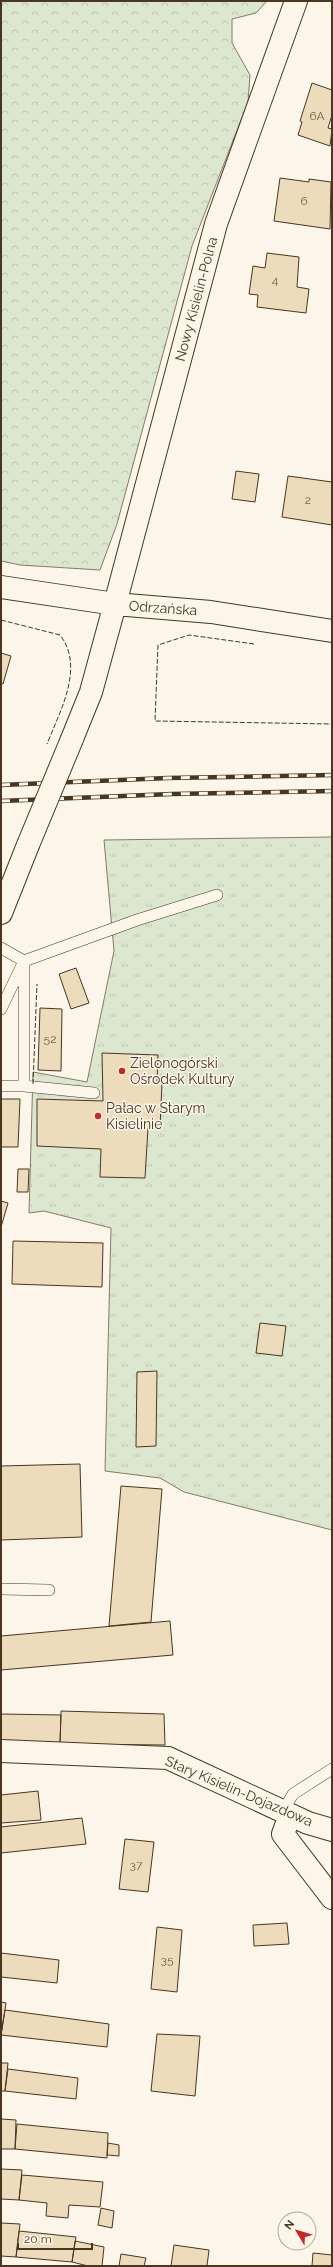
<svg xmlns="http://www.w3.org/2000/svg" width="333" height="2267" font-family="Raleway,sans-serif">
<style>
.forest{fill:url(#forest-crowns);stroke:#887966}
.park{fill:url(#park-tufts);stroke:#887966}
.building{fill:#ecdcbc;stroke:#4a3520}
.lines{fill:none;stroke-linecap:round;stroke-linejoin:round}
.lane-casing{stroke:#4a3520;stroke-width:12}
.street-casing{stroke:#4a3520;stroke-width:24}
.secondary-casing{stroke:#4a3520;stroke-width:24}
.lane{stroke:#fbf6e9;stroke-width:11}
.street{stroke:#fbf6e9;stroke-width:22}
.secondary{stroke:#fbf6e9;stroke-width:22}
.rail-casing{stroke:#4a3520;stroke-width:4.5}
.rail{stroke:#fbf6e9;stroke-width:3;stroke-dasharray:9;stroke-linecap:butt}
.secondary-bridge-casing{stroke:#4a3520;stroke-width:24;stroke-linecap:butt}
.secondary-bridge{stroke:#fbf6e9;stroke-width:22}
.fence{stroke:#4a3520;stroke-width:1;stroke-dasharray:5 2;stroke-linecap:butt}
.poi-dot{fill:#c62828;stroke:#fbf6e9;stroke-width:1.5}
.labels{text-anchor:middle;dominant-baseline:central;stroke-width:3;stroke-linejoin:round;paint-order:stroke}
.number-label{font-size:12px;fill:#725f47}
.street-label{font-size:14px;fill:#4a3520;stroke:#fbf6e9}
.poi-label{font-size:14px;fill:#4a3520;stroke:#fbf6e9;text-anchor:start}
</style>
<defs>
<pattern id="forest-crowns" width="20" height="18" patternUnits="userSpaceOnUse"><rect width="20" height="18" fill="#dce7d0"/><path d="M2 6a3 3 0 1 1 6 0M12 15a3 3 0 1 1 6 0" fill="none" stroke="#bec7b2"/></pattern>
<pattern id="park-tufts" width="24" height="20" patternUnits="userSpaceOnUse"><rect width="24" height="20" fill="#dce7d0"/><path d="M3 7l-1-3M5 7V3M7 7l1-3M15 17l-1-3M17 17v-4M19 17l1-3" fill="none" stroke="#bec7b2"/></pattern>
</defs>
<rect width="100%" height="100%" fill="#fbf6e9"/>
<path class="forest" d="M1,1H267L256,13L232,19V43L250,75L248,102L192,246L117,524L100,570L20,565L1,561Z"/>
<path class="park" d="M332,837V1530L184,1492L160,1478L105,1471L111,1228L44,1211L29,1213L33,1072L87,1082L114,951L104,840Z"/>
<path class="building" d="M312,83L332,90V115L328,128L332,129L330,146L298,135L302,122L300,121Z
M280,178L309,182V179L331,182L330,229L274,221Z
M267,253L299,257L297,287L309,289L306,313L257,307L258,295L249,294L253,266L265,268Z
M236,471L259,474L255,502L232,499Z
M288,476L332,482V525L282,517Z
M1,653L11,656L3,684L1,683Z
M76,968L89,1003L71,1009L59,974Z
M40,1008L62,1009L61,1071L38,1070Z
M102,1053L158,1055L157,1082H162L160,1128H148L145,1178L100,1177L101,1149L37,1146V1099L103,1101Z
M1,1099H20L18,1147H1Z
M18,1169H29L28,1192H17Z
M1,1201L8,1203L1,1227Z
M13,1241L103,1243L102,1287L12,1284Z
M260,1323L286,1326L282,1356L256,1353Z
M157,1371L156,1446L136,1447L137,1372Z
M80,1464L82,1537L1,1540V1466Z
M121,1486L162,1489L151,1622L109,1626Z
M170,1621L173,1655L1,1670V1636Z
M61,1711L164,1714L165,1745L60,1744Z
M1,1714L61,1715L60,1744H1Z
M38,1791L41,1820L1,1823V1795Z
M82,1818L86,1844L1,1853V1827Z
M125,1839L154,1842L148,1892L119,1889Z
M287,1923L289,1944L254,1946L253,1925Z
M157,1927L182,1930L177,1992L151,1989Z
M1,1953L59,1960L57,1983L1,1977Z
M1,2002L6,2003L1,2035Z
M5,2010L109,2024L107,2047L1,2035Z
M157,2034L200,2036L195,2096L151,2091Z
M1,2063H8L5,2091H1Z
M8,2069L78,2078L76,2099L5,2091Z
M1,2119L16,2120L15,2149H1Z
M17,2124L108,2133L107,2158L15,2149Z
M108,2143L119,2145V2156L107,2155Z
M1,2169L22,2170L19,2200L1,2199Z
M22,2175L103,2182L100,2207L69,2205L68,2218L46,2216L47,2203L19,2200Z
M101,2208L114,2211L112,2228L98,2225Z
M1,2223L20,2224L16,2257L1,2256Z
M19,2231L76,2237L72,2262L16,2257Z
M75,2241L104,2247L102,2266H88L72,2262Z
M174,2245L209,2250L207,2266H171Z
M313,2253L332,2255V2266H312Z
M121,2254L146,2258L144,2266H119Z"/>
<g class="lines">
<defs>
<path id="lane" d="M1,948L24,961V1086L94,1093
M1,1009L24,961L137,920L217,895
M1,1086H24
M1,1589L49,1590
M283,1811L293,1794L332,1769"/>
<path id="street" d="M115,604L216,224L296,1
M1,1751L168,1758L308,1823L332,1830
M290,1815L283,1834L332,1898"/>
<path id="secondary" d="M1,587L115,604L211,612L332,631
M72,739L91,692L115,604
M1,913L28,845"/>
</defs>
<use href="#lane" class="lane-casing"/>
<use href="#street" class="street-casing"/>
<use href="#secondary" class="secondary-casing"/>
<use href="#lane" class="lane"/>
<use href="#street" class="street"/>
<use href="#secondary" class="secondary"/>
<defs>
<path id="rail" d="M1,785L168,778L332,775
M1,801L172,794L332,791"/>
</defs>
<use href="#rail" class="rail-casing"/>
<use href="#rail" class="rail"/>
<defs>
<path id="secondary-bridge" d="M28,845L72,739"/>
</defs>
<use href="#secondary-bridge" class="secondary-bridge-casing"/>
<use href="#secondary-bridge" class="secondary-bridge"/>
<path class="fence" d="M1,620L60,635C85,667 60,711 47,744
M254,644L189,635L158,645L155,721L332,724
M33,1084L37,984"/>
</g>
<g class="poi-dot">
<circle cx="122" cy="1071" r="4"/>
<circle cx="98" cy="1116" r="4"/>
</g>
<g class="labels">
<g class="number-label">
<text x="317" y="116">6A</text>
<text x="304" y="201">6</text>
<text x="275" y="280">4</text>
<text x="308" y="500">2</text>
<text x="50" y="1039">52</text>
<text x="136" y="1865">37</text>
<text x="167" y="1960">35</text>
</g>
<g class="street-label">
<text transform="translate(196 299) rotate(-75)">Nowy Kisielin-Polna</text>
<text transform="translate(163 608) rotate(4)">Odrzańska</text>
<text transform="translate(239 1791) rotate(23)">Stary Kisielin-Dojazdowa</text>
</g>
<g class="poi-label">
<text x="130" y="1063">Zielonogórski<tspan x="130" dy="16">Ośrodek Kultury</tspan></text>
<text x="106" y="1108">Pałac w Starym<tspan x="106" dy="16">Kisielinie</tspan></text>
</g>
</g>
<rect width="333" height="2267" fill="none" stroke="#4a3520" stroke-width="4"/>
<g transform="translate(297 2231) rotate(308)"><circle r="19" fill="#fbf6e9" stroke="#b4a999"/>
<path d="M0-3L7 15L0 10L-7 15Z" fill="#c62828"/>
<text y="-6" font-size="11" font-weight="bold" text-anchor="middle" fill="#4a3520">N</text>
</g>
<path d="M18 2243v6h74v-6" fill="none" stroke="#4a3520" stroke-width="2"/>
<text x="24" y="2243" font-size="12" fill="#4a3520" stroke="#fbf6e9" stroke-width="3" paint-order="stroke">20 m</text>
</svg>
